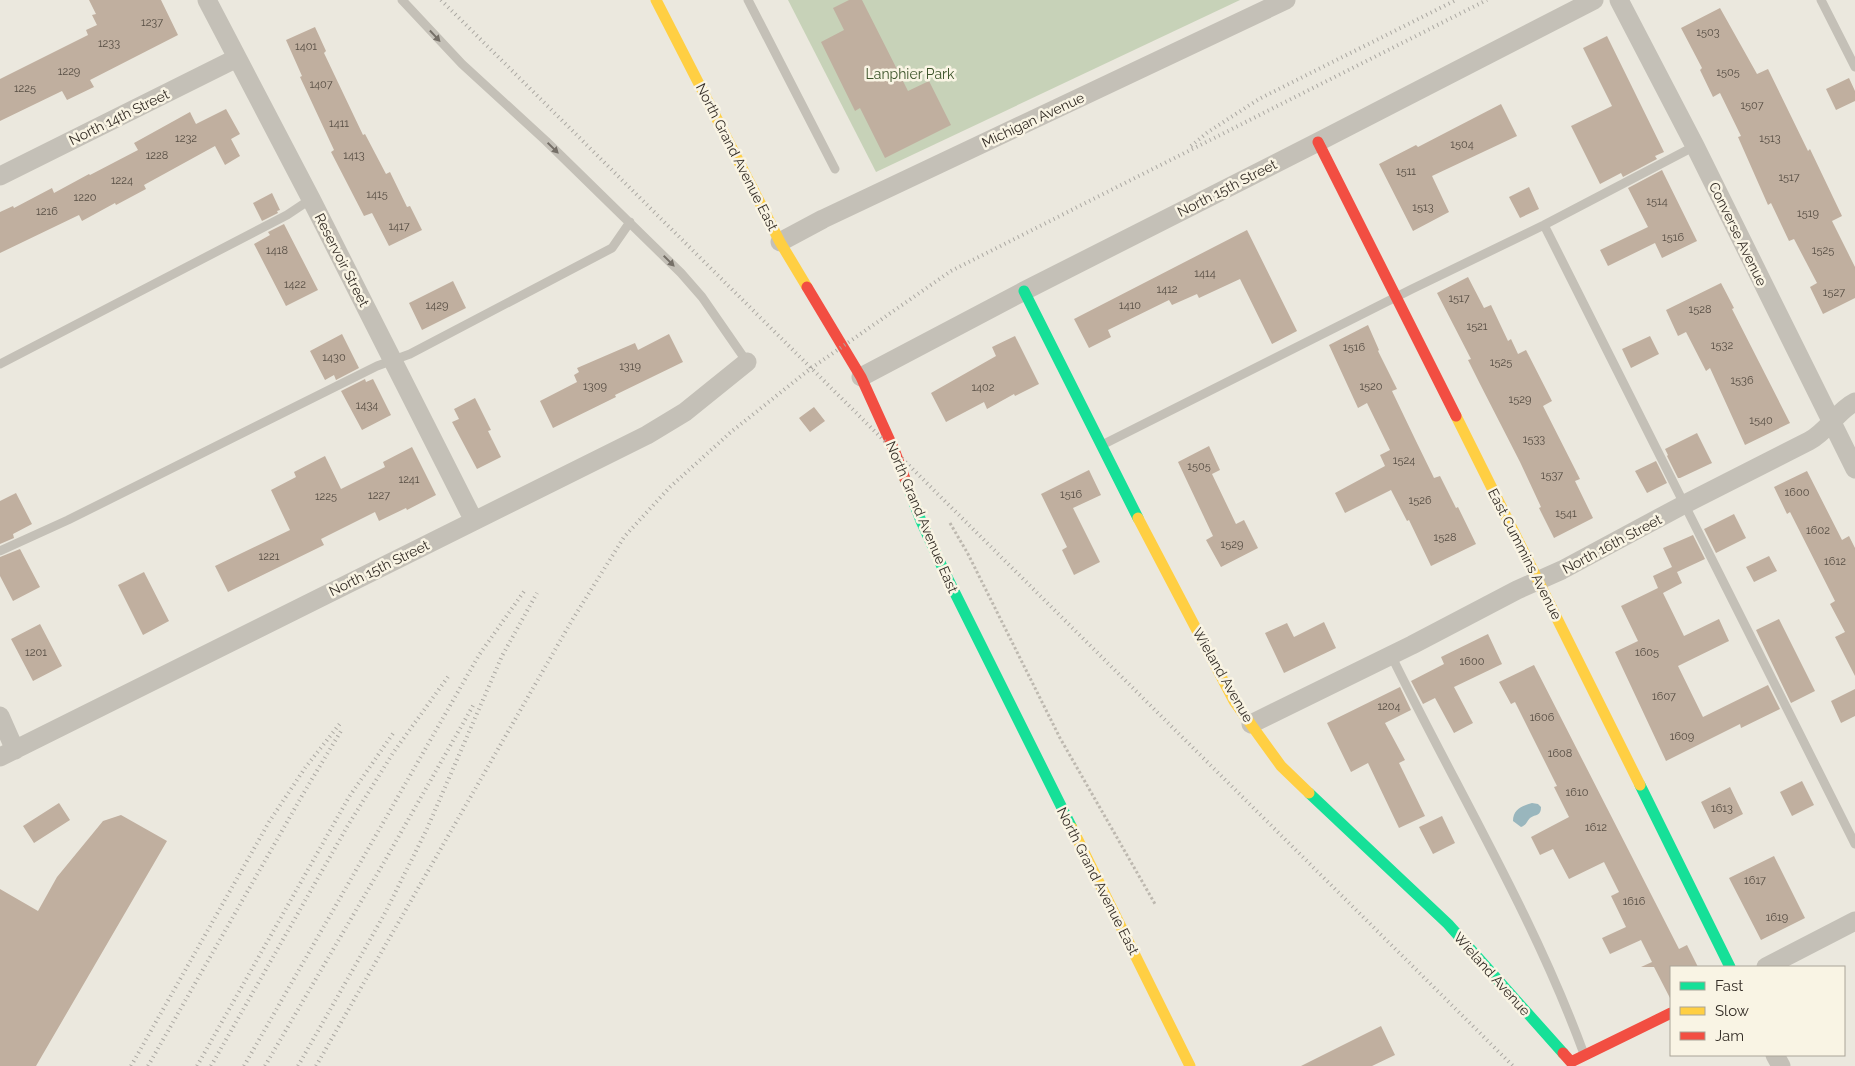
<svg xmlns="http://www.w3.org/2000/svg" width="1855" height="1066" font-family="Raleway,sans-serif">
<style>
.green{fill:#c7d2b8}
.water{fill:#99b6bd}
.building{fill:#c0af9f}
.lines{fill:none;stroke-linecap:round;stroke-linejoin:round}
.path{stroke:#bdb8af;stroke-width:3;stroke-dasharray:2.5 2.5;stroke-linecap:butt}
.lane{stroke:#c4c0b7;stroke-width:9}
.street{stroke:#c4c0b7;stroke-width:19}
.fast{stroke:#16e098;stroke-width:11}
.slow{stroke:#ffcf43;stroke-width:11}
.jam{stroke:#f24e42;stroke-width:11}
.rail{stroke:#aba8a2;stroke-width:4;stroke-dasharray:1 4;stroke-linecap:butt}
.oneway{fill:#756f67}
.labels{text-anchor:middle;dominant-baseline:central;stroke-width:5;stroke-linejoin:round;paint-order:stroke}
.number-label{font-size:11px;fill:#574e44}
.park-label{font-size:14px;fill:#3b5329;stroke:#f9f4e4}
.street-label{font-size:14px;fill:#342d26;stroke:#f9f4e4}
</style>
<rect width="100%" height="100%" fill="#ebe8de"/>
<path class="green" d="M788,0H1240L876,172Z"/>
<path class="water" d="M1532,803L1538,804L1541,807C1541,816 1536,814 1530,818C1526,822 1527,825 1521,827L1513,821C1513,809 1522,806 1532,803Z"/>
<path class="building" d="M89,0H161L178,35L90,80L94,87L67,100L62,91L0,121V79L88,35L86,30L97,25L92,15L96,14Z
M849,0H862L908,91L929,81L951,125L885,158L860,108L855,111L821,42L844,30L833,8Z
M1720,8L1757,74L1768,69L1808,151L1810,149L1842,216L1832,221L1855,267V298L1823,314L1810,287L1817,283L1794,239L1789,241L1771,203L1768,205L1738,137L1741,136L1720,93L1713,97L1700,70L1702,68L1681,28Z
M315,27L326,51L324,53L363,135L365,134L386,174L390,172L407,207L410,206L422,230L389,246L372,213L364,216L331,152L334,150L300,77L302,76L286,40Z
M1607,36L1664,152L1655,156L1657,159L1623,177L1621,173L1600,184L1571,126L1612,106L1583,48Z
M1849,78L1855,91V101L1836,110L1826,89Z
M1501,104L1517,136L1432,176L1449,212L1413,231L1379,164L1416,145L1418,147Z
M226,109L240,134L231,139L240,156L225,165L215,146L144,185L146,189L116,205L115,203L82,221L79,215L0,253V212L13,206L14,208L52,188L54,193L89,174L90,175L138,150L134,143L190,112L196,124Z
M1662,170L1697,241L1662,258L1655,243L1608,266L1600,250L1648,227L1628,188Z
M1529,187L1539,209L1520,218L1509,197Z
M272,193L280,210L277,211L278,213L262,221L253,203Z
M284,224L318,290L286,306L254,244L270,235L268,232Z
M1247,230L1297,331L1272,344L1240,279L1199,298L1197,294L1172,305L1169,300L1108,330L1111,337L1089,348L1074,319Z
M1468,277L1484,308L1491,305L1508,341L1511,339L1518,354L1526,350L1552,401L1543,406L1580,479L1575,481L1593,518L1554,538L1539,508L1541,507L1520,462L1480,384L1468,360L1471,359L1437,293Z
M453,281L466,308L422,330L409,303Z
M1721,283L1734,308L1732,309L1790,423L1745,445L1710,368L1706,371L1686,332L1678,336L1666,310Z
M1368,325L1379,350L1378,351L1397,389L1392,391L1415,439L1434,478L1440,476L1456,508L1458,507L1476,544L1431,566L1409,520L1407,521L1391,490L1345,513L1335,493L1385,466L1380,455L1390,450L1367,403L1358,408L1329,345Z
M342,334L359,368L336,380L334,375L325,380L310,351Z
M669,334L683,362L615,395L616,397L553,428L540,401L577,382L574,375L579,372L577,368L635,343L638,350Z
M1015,336L1039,384L1015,396L1014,394L987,409L984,402L946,422L931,393L996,356L992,347Z
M1650,336L1659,354L1631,368L1622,349Z
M365,379L366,382L373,379L391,415L362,430L341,391Z
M475,398L491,430L488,431L501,457L477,469L452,422L459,419L454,409Z
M814,407L825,421L810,432L799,418Z
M1697,433L1712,463L1680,478H1678L1667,456L1668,455L1665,449Z
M1209,446L1220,470L1212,474L1236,524L1244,520L1258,548L1221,567L1206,540L1213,536L1178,462Z
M412,447L436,495L407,510L406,508L379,521L375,512L321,539L324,545L228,592L215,566L290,530L271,490L296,477L294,472L325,456L341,489L385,467L383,462Z
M1656,461L1667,483L1647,493L1635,471Z
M1089,470L1101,495L1073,508L1100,562L1074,575L1062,550L1067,547L1041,494Z
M1807,471L1842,540L1849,536L1855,548V676L1835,637L1845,632L1830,604L1835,601L1790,512L1787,514L1774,487Z
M16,493L32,524L13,534L14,538L0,544V501Z
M1734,514L1746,538L1716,553L1704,529Z
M1693,535L1705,559L1677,572L1682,583L1663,593L1684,636L1719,619L1729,641L1678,666L1703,717L1768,685L1780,709L1741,728L1740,724L1666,761L1615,652L1638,641L1621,606L1658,588L1653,576L1672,567L1663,548Z
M20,549L40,587L13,601L0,576V557Z
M1769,556L1777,571L1754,582L1746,567Z
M144,572L169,621L143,635L118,585Z
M1779,619L1815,691L1791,703L1756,630Z
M1324,622L1336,648L1284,673L1265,633L1287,623L1294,637Z
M40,624L62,666L33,681L11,639Z
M1488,634L1502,664L1454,687L1473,723L1454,733L1435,698L1423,704L1411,681L1444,664L1441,657Z
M1534,665L1679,949L1687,945L1698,967H1671V998H1670L1654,967H1641L1652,962L1641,940L1610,954L1602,938L1626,927L1611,896L1619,892L1604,862L1569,879L1553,849L1540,855L1531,837L1569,817L1554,787L1557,786L1515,702L1511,704L1499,682Z
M1400,687L1411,710L1385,723L1405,760L1399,763L1425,816L1399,828L1368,763L1351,772L1327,723Z
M1855,689V716L1841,723L1831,701Z
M1802,781L1814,805L1792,816L1780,792Z
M1730,787L1743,814L1714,829L1701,802Z
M59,803L70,820L34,843L23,826Z
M121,815L167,841L36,1066H0V889L38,911L57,877L103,821Z
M1442,816L1455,843L1433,854L1419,827Z
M1774,856L1805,918L1761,940L1729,878Z
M1381,1026L1395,1055L1372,1066H1301Z"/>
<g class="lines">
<path class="path" d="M950,523L968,554L1060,738L1155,904"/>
<path class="lane" d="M402,0L462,64L546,141L681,273L702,297L747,362
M748,0L835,169
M1821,0L1855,67
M1544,225L1855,844
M0,364L287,215L311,199
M1104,444L1412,289L1544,225L1695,146
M0,551L68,520L377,366L410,354L612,248L630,222
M1391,655C1456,788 1533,915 1584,1054"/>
<path class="street" d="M207,0L311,199L474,521
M1619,0L1695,146L1855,469
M0,176L237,58
M780,242L823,219L1286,0
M861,377L1024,291L1318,142L1594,0
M0,716L15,750
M1251,724L1412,645L1517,590L1562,570L1685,504L1809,441C1827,432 1837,411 1855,402
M0,757L647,435L685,412L747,362
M1766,967L1855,921
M1775,1055L1781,1066"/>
<path class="fast" d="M1024,291L1138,518
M905,479L921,521L944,571L1072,828
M1640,785L1730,967
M1309,793L1448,924L1563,1053"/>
<path class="slow" d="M656,0L780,242L807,287
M1456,416L1640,785
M1138,518L1234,701L1281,766L1309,793
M1072,828L1190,1066"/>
<path class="jam" d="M1318,142L1456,416
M807,287L861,377L895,452L905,479
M1563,1053L1571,1062L1671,1013"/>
<path class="rail" d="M441,0L1513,1066
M1191,146L1208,132L1259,99L1456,0
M131,1066L269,822L305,768L342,721
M148,1066L303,794L341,731
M197,1066L349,797L394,732
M211,1066L347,827L393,753L450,674
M244,1066L479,655L525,590
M265,1066L383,864L474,704
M298,1066L384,915L426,831L502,656L537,593
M316,1066L571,622L624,537L670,487L731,432L810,369L951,271L1487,0"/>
</g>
<defs><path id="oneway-solid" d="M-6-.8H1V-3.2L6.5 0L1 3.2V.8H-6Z" transform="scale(1.25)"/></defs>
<g class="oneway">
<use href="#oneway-solid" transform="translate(435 36) rotate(47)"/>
<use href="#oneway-solid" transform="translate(553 148) rotate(44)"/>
<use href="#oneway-solid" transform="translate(669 261) rotate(45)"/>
</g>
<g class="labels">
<g class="number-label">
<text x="152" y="22">1237</text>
<text x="1708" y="32">1503</text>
<text x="109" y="43">1233</text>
<text x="306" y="46">1401</text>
<text x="69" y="71">1229</text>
<text x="1728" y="72">1505</text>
<text x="321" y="84">1407</text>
<text x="25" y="88">1225</text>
<text x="1752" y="105">1507</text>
<text x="339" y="123">1411</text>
<text x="186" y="138">1232</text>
<text x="1770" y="138">1513</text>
<text x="1462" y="144">1504</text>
<text x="157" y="155">1228</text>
<text x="354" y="155">1413</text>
<text x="1406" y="171">1511</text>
<text x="1789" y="177">1517</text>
<text x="122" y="180">1224</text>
<text x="377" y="194">1415</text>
<text x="85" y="197">1220</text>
<text x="1657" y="201">1514</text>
<text x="1423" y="207">1513</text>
<text x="47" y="211">1216</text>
<text x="1808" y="213">1519</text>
<text x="399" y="226">1417</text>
<text x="1673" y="237">1516</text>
<text x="277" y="250">1418</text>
<text x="1823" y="250">1525</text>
<text x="1205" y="273">1414</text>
<text x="295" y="284">1422</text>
<text x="1167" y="289">1412</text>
<text x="1834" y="292">1527</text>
<text x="1459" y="298">1517</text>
<text x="437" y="305">1429</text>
<text x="1130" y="305">1410</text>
<text x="1700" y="309">1528</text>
<text x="1477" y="326">1521</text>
<text x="1722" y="345">1532</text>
<text x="1354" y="347">1516</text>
<text x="334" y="357">1430</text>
<text x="1501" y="362">1525</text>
<text x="630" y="366">1319</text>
<text x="1742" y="380">1536</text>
<text x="595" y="386">1309</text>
<text x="1371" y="386">1520</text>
<text x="983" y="387">1402</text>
<text x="1520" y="399">1529</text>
<text x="367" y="405">1434</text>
<text x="1761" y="420">1540</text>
<text x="1534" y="439">1533</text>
<text x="1404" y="460">1524</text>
<text x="1199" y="466">1505</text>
<text x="1552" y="475">1537</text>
<text x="409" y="479">1241</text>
<text x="1797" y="492">1600</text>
<text x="1071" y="494">1516</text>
<text x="379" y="495">1227</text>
<text x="326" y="496">1225</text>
<text x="1420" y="500">1526</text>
<text x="1566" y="513">1541</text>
<text x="1818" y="530">1602</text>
<text x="1445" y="537">1528</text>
<text x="1232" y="544">1529</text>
<text x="269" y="556">1221</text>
<text x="1835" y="561">1612</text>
<text x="36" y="652">1201</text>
<text x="1647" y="652">1605</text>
<text x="1472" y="661">1600</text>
<text x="1664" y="696">1607</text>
<text x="1389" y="706">1204</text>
<text x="1542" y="717">1606</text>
<text x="1682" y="736">1609</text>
<text x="1560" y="753">1608</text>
<text x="1577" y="792">1610</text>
<text x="1722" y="808">1613</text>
<text x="1596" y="827">1612</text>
<text x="1755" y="880">1617</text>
<text x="1634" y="901">1616</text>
<text x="1777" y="917">1619</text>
</g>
<g class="park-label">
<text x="910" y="74">Lanphier Park</text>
</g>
<g class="street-label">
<text transform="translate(119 117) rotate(-26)">North 14th Street</text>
<text transform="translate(1033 120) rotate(-25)">Michigan Avenue</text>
<text transform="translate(737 157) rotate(63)">North Grand Avenue East</text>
<text transform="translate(1227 188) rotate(-27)">North 15th Street</text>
<text transform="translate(1738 234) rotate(64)">Converse Avenue</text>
<text transform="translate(342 260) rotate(63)">Reservoir Street</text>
<text transform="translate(922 517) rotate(67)">North Grand Avenue East</text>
<text transform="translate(1612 544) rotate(-28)">North 16th Street</text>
<text transform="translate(1525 554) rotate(63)">East Cummins Avenue</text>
<text transform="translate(379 568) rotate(-26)">North 15th Street</text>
<text transform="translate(1223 675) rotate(60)">Wieland Avenue</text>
<text transform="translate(1098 881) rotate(63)">North Grand Avenue East</text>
<text transform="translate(1492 974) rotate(48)">Wieland Avenue</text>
</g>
</g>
<rect x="1670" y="966" width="175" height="90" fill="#f9f4e4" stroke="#aaa498"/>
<rect x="1680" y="982" width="25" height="8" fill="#16e098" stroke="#aaa498"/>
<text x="1715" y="991" font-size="15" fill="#342d26">Fast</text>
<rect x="1680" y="1007" width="25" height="8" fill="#ffcf43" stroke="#aaa498"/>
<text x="1715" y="1016" font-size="15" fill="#342d26">Slow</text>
<rect x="1680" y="1032" width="25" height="8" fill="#f24e42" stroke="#aaa498"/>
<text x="1715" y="1041" font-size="15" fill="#342d26">Jam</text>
</svg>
